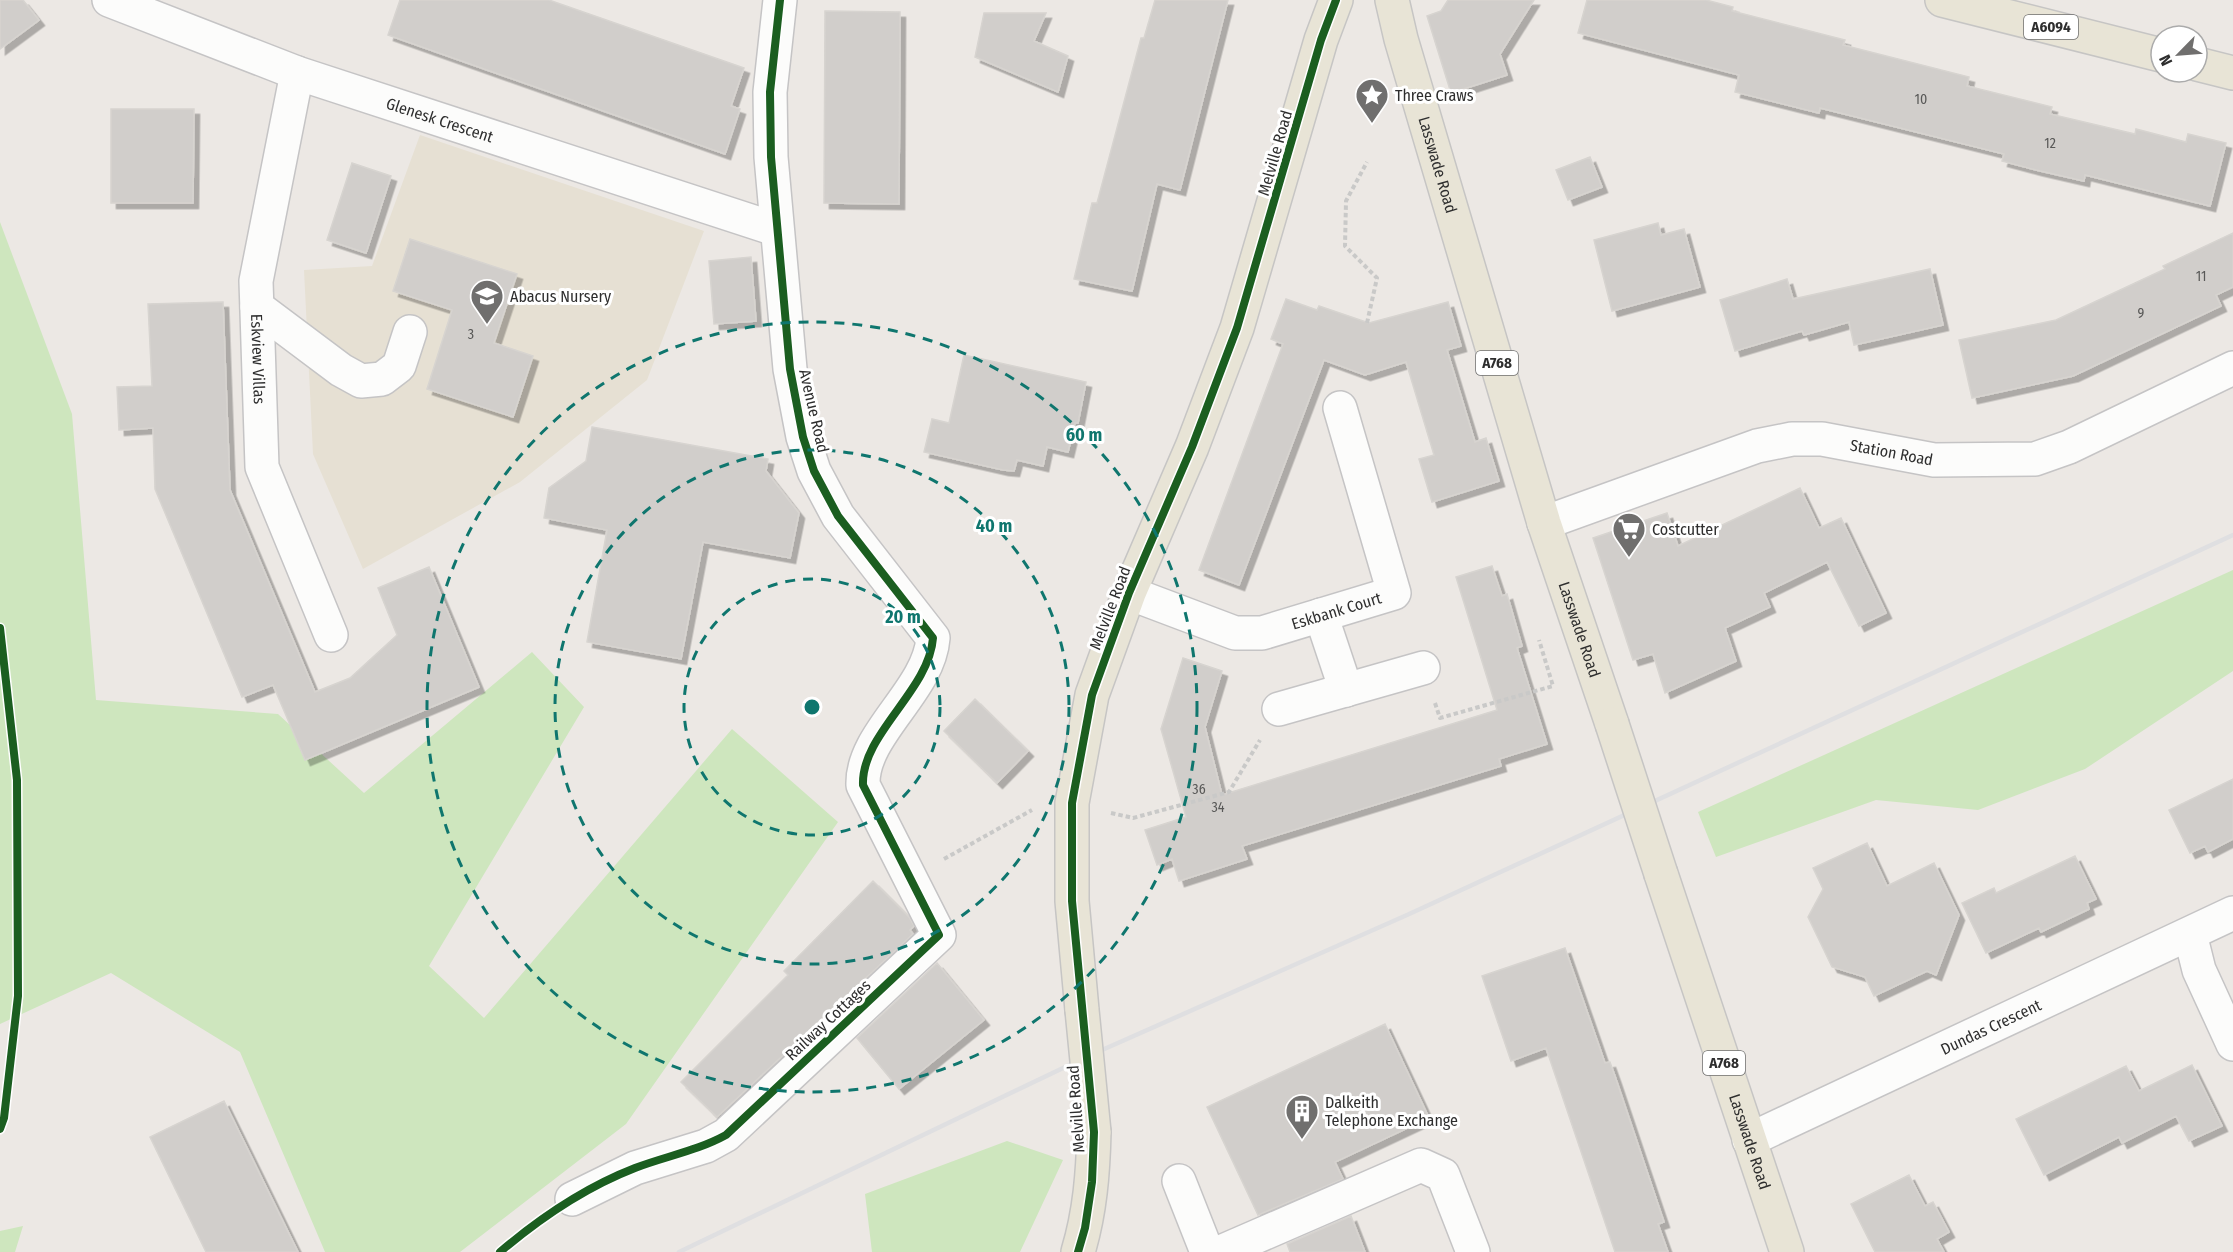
<svg xmlns="http://www.w3.org/2000/svg" width="2233" height="1252" font-family="'Fira Sans Condensed',sans-serif">
<style>
.education{fill:#e6e0d3}
.green{fill:#cee6be}
.building{fill:#d1cecb;stroke:#d7d4d0;stroke-width:1.5;filter:url(#shadow)}
.lines{fill:none;stroke-linecap:round;stroke-linejoin:round}
.minor-casing{stroke:#c5c4c5;stroke-width:36}
.major-casing{stroke:#c6c5c4;stroke-width:36}
.path{stroke:#c9c9c8;stroke-width:4;stroke-dasharray:4.5 3;stroke-linecap:butt}
.minor{stroke:#fcfcfb;stroke-width:33}
.major{stroke:#e8e4d6;stroke-width:33}
.rail{stroke:#dfdfe1;stroke-width:4.5}
.major-bridge-casing{stroke:#c6c5c4;stroke-width:36;stroke-linecap:butt}
.major-bridge{stroke:#e8e4d6;stroke-width:33}
.cycleway-casing{stroke:#fff;stroke-width:11}
.cycleway{stroke:#1b5e20;stroke-width:8}
.ring{fill:none;stroke:#0f766e;stroke-width:3;stroke-dasharray:10 8}
.labels{text-anchor:middle;dominant-baseline:central;stroke-width:6;stroke-linejoin:round;paint-order:stroke}
.number-label{font-size:14px;fill:#585857}
.shield{fill:#fff;stroke:#6d6d6d;stroke-width:1.5}
.shield-label{font-size:15px;font-weight:bold;fill:#2e2e2e}
.poi-label{font-size:16px;fill:#2e2e2e;stroke:#fff;text-anchor:start}
.street-label{font-size:16px;fill:#2e2e2e;stroke:#fff}
.centre{fill:#0f766e;stroke:#fff;stroke-width:3}
.ring-label{font-size:18px;text-anchor:middle;font-weight:bold;fill:#0f766e;stroke:#fff;stroke-width:6;stroke-linejoin:round;paint-order:stroke}
</style>
<defs>
<filter id="shadow"><feDropShadow dx="5.5" dy="5.5" stdDeviation="0" flood-color="#0004"/></filter>
</defs>
<rect width="100%" height="100%" fill="#ece8e4"/>
<path class="education" d="M420,135L704,231L647,380L520,482L363,569L313,454L304,270L372,266Z"/>
<path class="green" d="M0,222L72,414L96,700L278,714L364,793L532,652L584,707L429,966L484,1018L732,729L838,822L626,1124L460,1252H325L240,1052L111,973L0,1024Z
M2233,570V671L2085,769L1978,810L1876,800L1716,857L1698,812Z
M1007,1141L1063,1160L1020,1252H872L865,1194Z
M23,1226L15,1252H0V1231Z"/>
<path class="building" d="M0,0H23L39,20L0,49Z
M400,0H549L744,68L731,106L740,109L725,154L388,35Z
M1155,0H1228L1180,190L1157,184L1132,291L1074,279L1092,203H1097L1141,38H1144Z
M1448,0H1534L1500,54L1507,75L1451,93L1427,16L1441,11Z
M1587,0H1706L1733,7L1732,11L1845,40L1843,45L1969,77L1967,86L2052,107L2050,114L2135,134L2136,129L2186,142L2188,134L2226,143L2210,206L2085,175L2084,181L2036,170L2002,161L2004,154L1820,108L1819,113L1735,92L1739,75L1578,33Z
M825,11L900,12L899,204L824,203Z
M984,13H1046L1034,41L1068,56L1058,92L975,57Z
M111,109H194L193,203H111Z
M1590,157L1602,187L1568,200L1556,170Z
M352,163L391,176L366,253L327,240Z
M1658,223L1661,235L1684,229L1700,287L1612,311L1594,240Z
M2233,233V287L2216,295L2221,306L2073,376L1972,398L1959,340L2056,320L2165,269L2163,266Z
M410,239L517,274L494,343L533,356L513,417L427,389L452,310L393,291Z
M751,257L756,321L714,324L709,261Z
M1930,269L1943,325L1854,345L1849,322L1804,335L1802,331L1735,351L1720,300L1787,279L1793,299Z
M1286,299L1317,310L1319,306L1369,323L1448,302L1461,346L1447,350L1475,442L1486,438L1499,481L1432,502L1419,459L1434,455L1406,362L1365,375L1324,360L1239,585L1199,570L1283,344L1271,339Z
M223,302L230,490L315,692L350,678L397,635L378,588L429,567L479,687L305,760L273,685L242,697L155,489L153,428L119,430L117,387L152,386L148,304Z
M964,355L1086,382L1078,423H1075L1068,452L1047,447L1043,466L1017,460L1014,471L1003,470L924,452L932,419L949,423Z
M592,427L768,459L766,471L799,513L790,558L703,542L681,659L587,642L607,530L544,518L549,488L586,461Z
M1800,488L1819,528L1841,518L1886,613L1859,626L1827,562L1764,593L1770,607L1725,628L1736,661L1665,693L1653,654L1633,660L1593,538L1667,513L1678,546Z
M1492,566L1502,596L1507,594L1522,646L1517,648L1547,744L1499,759L1501,766L1242,846L1247,859L1179,881L1172,859L1157,865L1145,830L1186,817L1161,729L1183,658L1222,671L1205,727L1222,795L1497,710L1456,577Z
M975,699L1028,751L997,783L944,731Z
M2233,779V839L2208,852L2205,846L2190,853L2169,810Z
M1867,843L1887,886L1934,863L1959,915L1936,975L1927,971L1874,996L1865,977L1832,967L1808,917L1823,889L1813,868Z
M2075,856L2096,899L2087,903L2089,909L2041,932L2039,928L1986,953L1962,903L1994,888L1996,893Z
M873,881L909,917L914,926L910,930L913,934L717,1117L681,1082L788,975L784,971Z
M1565,948L1605,1063L1610,1062L1616,1079L1664,1222L1658,1224L1668,1252H1615L1546,1048L1511,1061L1482,976Z
M937,963L984,1020L899,1089L857,1038Z
M1385,1024L1429,1118L1335,1162L1343,1179L1258,1215L1207,1107Z
M2192,1065L2222,1126L2189,1141L2176,1116L2122,1143L2119,1137L2044,1175L2016,1119L2126,1066L2139,1091Z
M224,1101L298,1252H206L150,1137Z
M1909,1175L1925,1206L1933,1202L1949,1232L1937,1239L1944,1252H1875L1851,1204Z
M1351,1216L1365,1252H1290L1287,1244Z"/>
<g class="lines">
<defs>
<g id="minor">
<path id="s1" d="M109,0L297,73L775,229"/>
<path id="s2" d="M297,73L256,281L262,467L331,635"/>
<path d="M257,307L341,370L361,381L382,379L399,366L410,332"/>
<path id="s3" d="M1544,523L1757,446L1792,439H1822L1934,460L2035,459L2069,447L2233,368"/>
<path id="s4" d="M1129,593L1235,633H1262L1394,593L1340,408"/>
<path d="M1321,615L1346,690"/>
<path d="M1279,709L1423,668"/>
<path d="M2190,934L2199,970L2233,1044"/>
<path id="s5" d="M1749,1140L2233,913"/>
<path d="M1179,1181L1207,1252"/>
<path d="M572,1199L635,1168L706,1146L726,1135L939,935L863,785C861,734 929,691 933,638L838,516L814,471L803,437L790,369L771,157L770,92L780,0"/>
<path d="M1221,1252L1421,1165L1443,1175L1473,1252"/>
</g>
<g id="major">
<path id="s6" d="M1392,0L1401,39L1544,523L1612,724"/>
<path d="M1942,0L2161,55"/>
<path d="M2197,64L2233,73"/>
<path id="s7" d="M1661,874L1787,1252"/>
<path d="M1082,1010L1072,901V803L1092,695L1129,593L1192,447L1237,328L1321,40L1336,0"/>
<path d="M1078,1252C1090,1212 1093,1173 1094,1132"/>
</g>
</defs>
<use href="#minor" class="minor-casing"/>
<use href="#major" class="major-casing"/>
<path class="path" d="M1367,323L1377,278L1345,246L1346,201L1367,162
M1435,703L1440,718L1553,686L1539,640
M1111,813L1133,818L1229,792L1260,740
M944,859L1032,810"/>
<use href="#minor" class="minor"/>
<use href="#major" class="major"/>
<path class="rail" d="M679,1252L1084,1058L1407,915L2233,535"/>
<defs>
<path id="major-bridge" d="M1612,724L1661,874
M1082,1010L1094,1132"/>
</defs>
<use href="#major-bridge" class="major-bridge-casing"/>
<use href="#major-bridge" class="major-bridge"/>
<defs>
<path id="cycleway" d="M0,628L17,780L18,996L4,1118L0,1129
M500,1252C540,1218 586,1187 635,1168C666,1156 697,1151 726,1135L939,935L863,785C861,734 929,691 933,638L838,516L814,471L803,437L790,369L771,157L770,92L780,0
M1078,1252L1085,1228L1092,1182L1094,1132L1072,901V803L1092,695L1129,593L1192,447L1237,328L1321,40L1336,0"/>
</defs>
<use href="#cycleway" class="cycleway-casing"/>
<use href="#cycleway" class="cycleway"/>
</g>
<g class="ring">
<circle cx="812" cy="707" r="128"/>
<circle cx="812" cy="707" r="257"/>
<circle cx="812" cy="707" r="385"/>
</g>
<defs>
<symbol id="sight-pin" viewBox="-11 -11 22 30"><path d="M0 17L-7.5 6A9.5 9.5 0 1 1 7.5 6Z" fill="#706f6e" stroke="#fff"/><path d="M0-6L1.8-2.2L6-1.7L2.9 1.2L3.7 5.4L0 3.3L-3.7 5.4L-2.9 1.2L-6-1.7L-1.8-2.2Z" fill="#fff"/></symbol>
<symbol id="school-pin" viewBox="-11 -11 22 30"><path d="M0 17L-7.5 6A9.5 9.5 0 1 1 7.5 6Z" fill="#706f6e" stroke="#fff"/><path d="M0-5L7-2L0 1L-7-2ZM-4 1L0 2.5L4 1V4Q0 6-4 4Z" fill="#fff"/></symbol>
<symbol id="supermarket-pin" viewBox="-11 -11 22 30"><path d="M0 17L-7.5 6A9.5 9.5 0 1 1 7.5 6Z" fill="#706f6e" stroke="#fff"/><path d="M-6-5.5h2.5l.6 2H6L4.5 2H-2.5L-4.4-4H-6ZM-1.5 3.2a1.3 1.3 0 1 0 .1 0ZM3 3.2a1.3 1.3 0 1 0 .1 0Z" fill="#fff"/></symbol>
<symbol id="building-pin" viewBox="-11 -11 22 30"><path d="M0 17L-7.5 6A9.5 9.5 0 1 1 7.5 6Z" fill="#706f6e" stroke="#fff"/><path d="M-4-6H4V6H1V3H-1V6H-4ZM-2.5-4.3h1.7v1.8h-1.7ZM.8-4.3h1.7v1.8H.8ZM-2.5-1h1.7V.8h-1.7ZM.8-1h1.7V.8H.8Z" fill="#fff"/></symbol>
</defs>
<g fill-rule="evenodd">
<use href="#sight-pin" x="1353" y="76" width="38" height="52"/>
<use href="#school-pin" x="468" y="277" width="38" height="52"/>
<use href="#supermarket-pin" x="1610" y="510" width="38" height="52"/>
<use href="#building-pin" x="1283" y="1092" width="38" height="52"/>
</g>
<g class="labels">
<g class="number-label">
<text x="1921" y="99">10</text>
<text x="2050" y="143">12</text>
<text x="2201" y="276">11</text>
<text x="2141" y="313">9</text>
<text x="471" y="334">3</text>
<text x="1199" y="789">36</text>
<text x="1218" y="807">34</text>
</g>
<g class="shield">
<rect x="2024" y="15" width="54" height="24" rx="4.5"/>
<rect x="1476" y="351" width="42" height="24" rx="4.5"/>
<rect x="1703" y="1051" width="42" height="24" rx="4.5"/>
</g>
<g class="shield-label">
<text x="2051" y="27">A6094</text>
<text x="1497" y="363">A768</text>
<text x="1724" y="1063">A768</text>
</g>
<g class="poi-label">
<text x="1395" y="95">Three Craws</text>
<text x="510" y="296">Abacus Nursery</text>
<text x="1652" y="529">Costcutter</text>
<text x="1325" y="1102">Dalkeith<tspan x="1325" dy="18">Telephone Exchange</tspan></text>
</g>
<g class="street-label">
<text stroke="none"><textPath href="#s1" startOffset="352">Glenesk Crescent</textPath></text>
<text transform="translate(1275 153) rotate(-74)">Melville Road</text>
<text stroke="none"><textPath href="#s6" startOffset="171">Lasswade Road</textPath></text>
<text stroke="none"><textPath href="#s2" startOffset="290">Eskview Villas</textPath></text>
<text transform="translate(814 411) rotate(77)">Avenue Road</text>
<text stroke="none"><textPath href="#s3" startOffset="363">Station Road</textPath></text>
<text transform="translate(1110 608) rotate(-69)">Melville Road</text>
<text stroke="none"><textPath href="#s4" startOffset="218">Eskbank Court</textPath></text>
<text stroke="none"><textPath href="#s6" startOffset="657">Lasswade Road</textPath></text>
<text transform="translate(828 1020) rotate(-43)">Railway Cottages</text>
<text stroke="none"><textPath href="#s5" startOffset="267">Dundas Crescent</textPath></text>
<text transform="translate(1076 1109) rotate(-94)">Melville Road</text>
<text stroke="none"><textPath href="#s7" startOffset="282">Lasswade Road</textPath></text>
</g>
</g>
<circle cx="812" cy="707" r="9" class="centre"/>
<g class="ring-label">
<text x="1084" y="441">60 m</text>
<text x="994" y="532">40 m</text>
<text x="903" y="623">20 m</text>
</g>
<g transform="translate(2179 54) rotate(245)"><circle r="28" fill="#ffffff" stroke="#ababab" stroke-width="1.5"/>
<path d="M0-4.5L10 22L0 15L-10 22Z" fill="#706f6e"/>
<text y="-9" font-size="16" font-weight="bold" text-anchor="middle" fill="#2e2e2e">N</text>
</g>
</svg>
